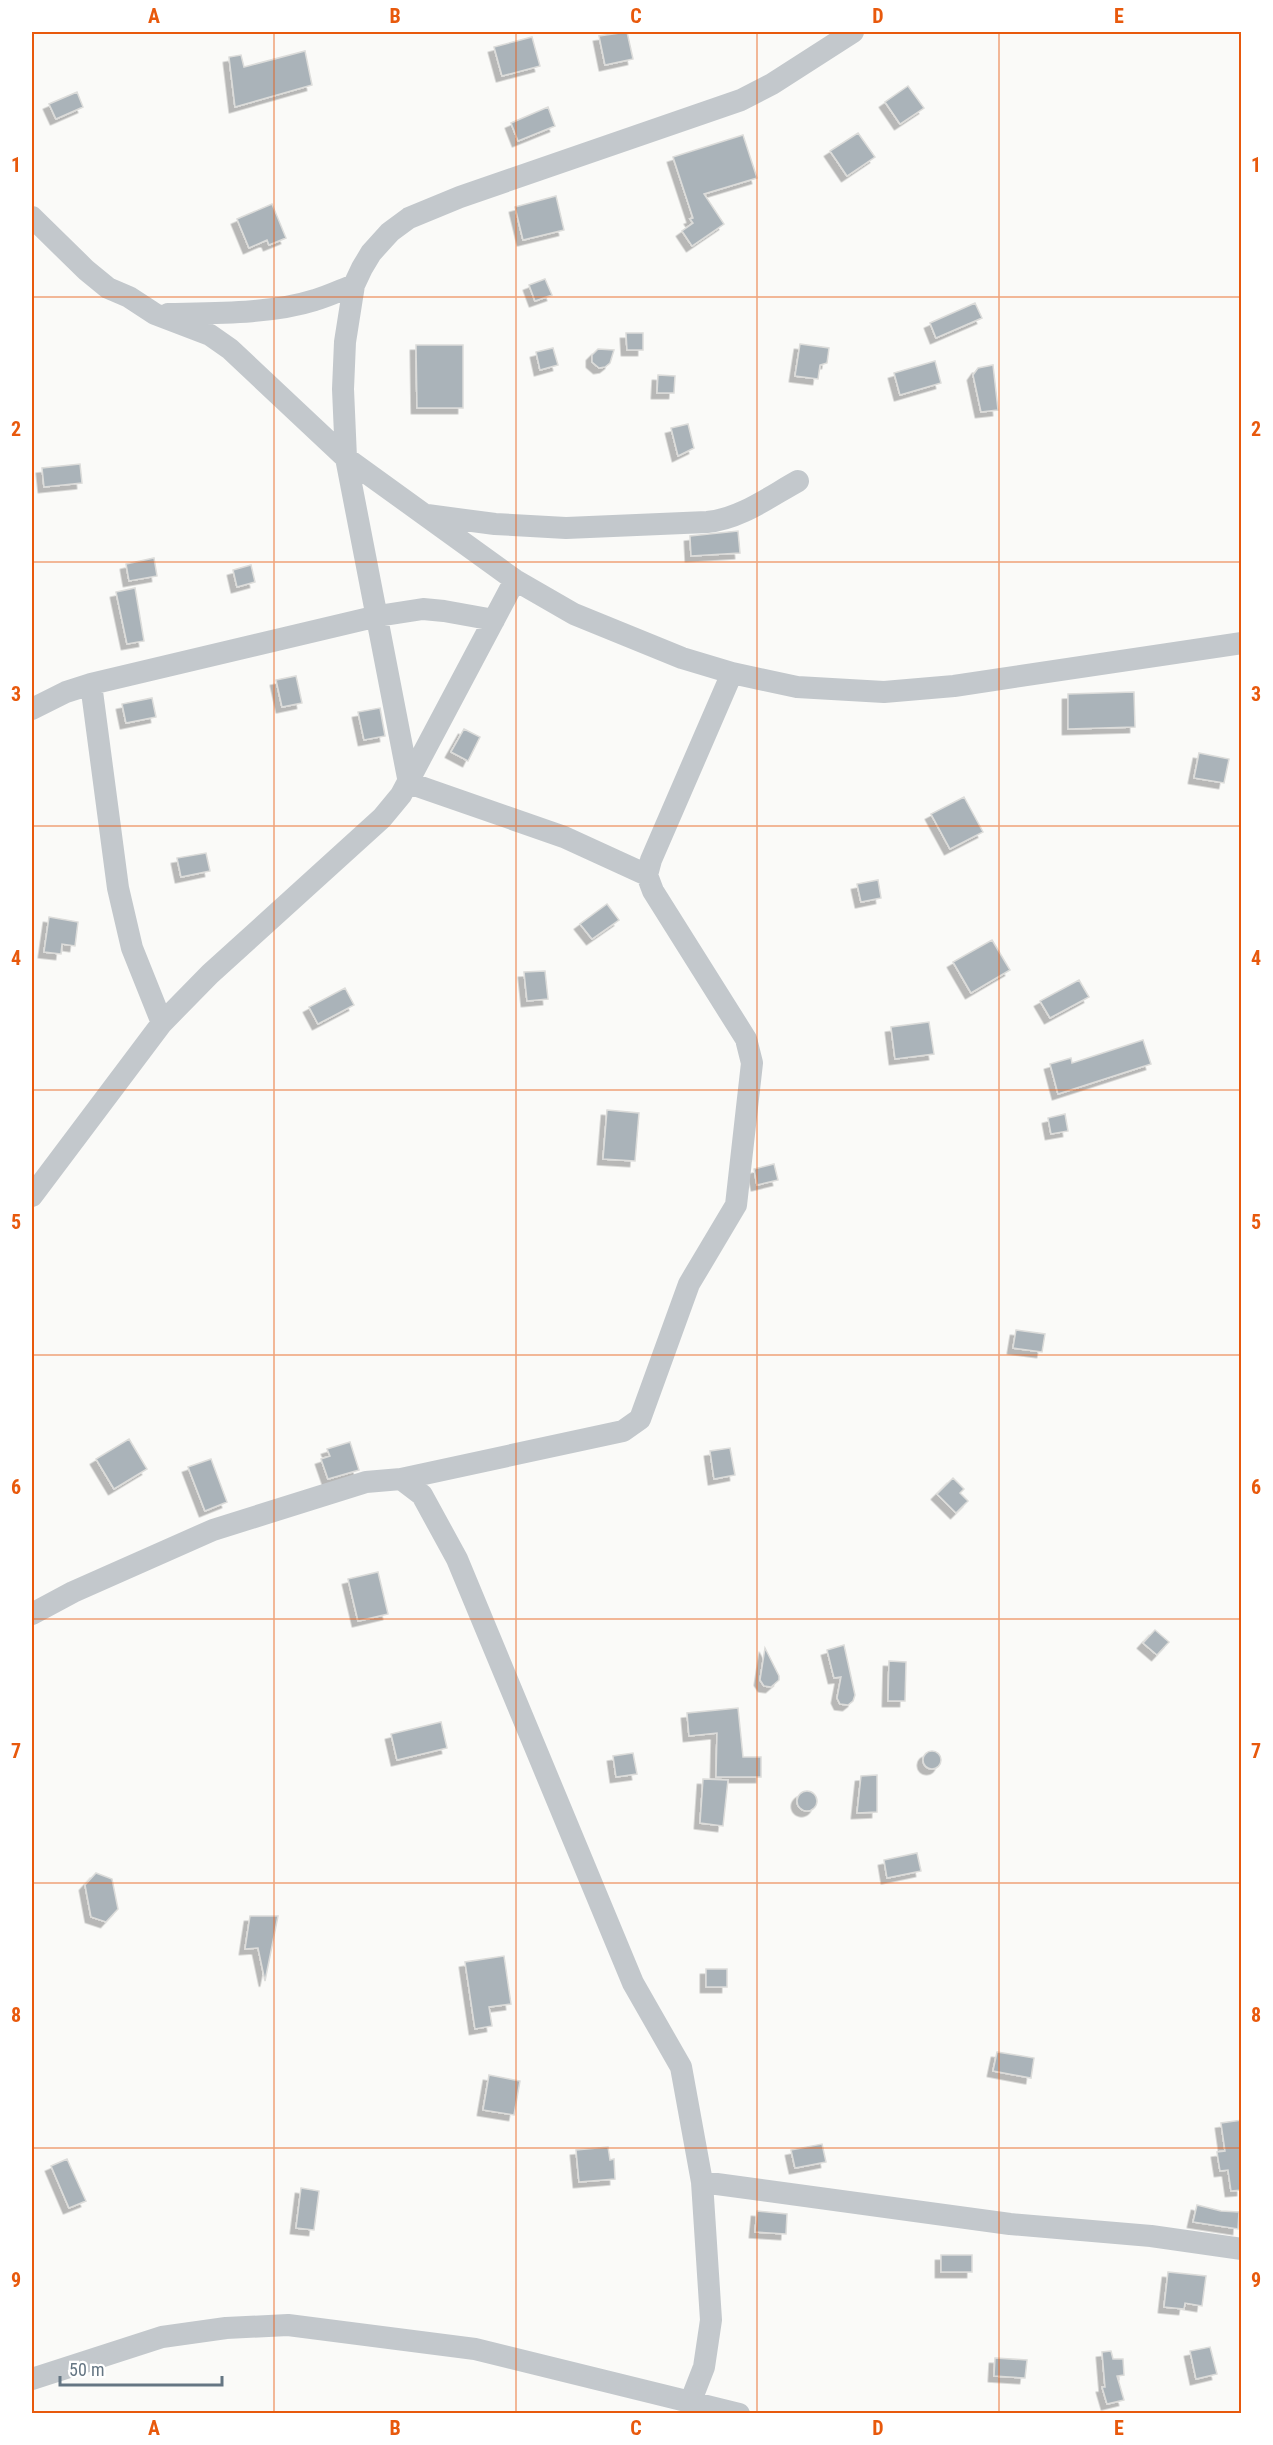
<svg xmlns="http://www.w3.org/2000/svg" width="1273" height="2445" font-family="'Roboto Condensed',sans-serif">
<style>
.building{fill:#aab3b9;stroke:#dcdcda;stroke-width:1.5;filter:url(#shadow)}
.lines{fill:none;stroke-linecap:round;stroke-linejoin:round}
.minor{stroke:#c3c8cc;stroke-width:22}
.grid{fill:none;stroke:#e8590c;stroke-width:1.5;stroke-opacity:0.55}
.neatline{fill:none;stroke:#e8590c;stroke-width:2}
.grid-label{font-size:20px;text-anchor:middle;font-weight:bold;fill:#e8590c}
</style>
<defs>
<filter id="shadow"><feDropShadow dx="-5.5" dy="5.5" stdDeviation="0" flood-color="#0004"/></filter>
</defs>
<rect width="100%" height="100%" fill="#fafaf8"/>
<path class="building" d="M627,32L633,59L605,65L599,36Z
M532,37L540,66L502,76L494,47Z
M305,51L312,85L235,107L229,57L241,55L244,67Z
M908,86L924,108L900,124L885,102Z
M77,92L83,107L56,119L49,104Z
M548,107L555,126L518,141L511,123Z
M858,133L875,157L847,176L830,151Z
M743,135L757,178L704,194L724,224L692,246L682,231L693,223L690,219L693,218L673,157Z
M556,196L564,230L523,240L515,207Z
M272,204L286,238L269,245L267,240L249,248L237,219Z
M545,279L552,295L535,301L529,285Z
M975,303L982,318L936,338L930,323Z
M626,333H643V350H627Z
M800,344L829,348L827,363L820,365L818,379L795,376Z
M416,345H463V408H417Z
M553,348L558,365L540,370L536,352Z
M598,349L614,350L610,363L605,367L599,368L592,362V355Z
M935,361L941,383L900,395L894,373Z
M993,365L998,410L981,412L973,375L978,368Z
M658,375L675,376L674,393H657Z
M688,424L694,448L678,456L671,428Z
M80,464L82,483L44,487L42,468Z
M738,531L740,553L691,556L690,536Z
M154,558L157,576L129,581L126,564Z
M251,565L255,582L237,587L233,570Z
M135,588L144,641L127,644L116,592Z
M296,676L302,703L282,707L276,680Z
M1134,692L1135,727L1068,729V694Z
M152,698L156,717L126,723L122,704Z
M380,708L385,736L364,740L358,712Z
M464,729L480,737L468,761L451,752Z
M1199,753L1229,759L1224,783L1194,778Z
M964,797L983,832L950,849L931,814Z
M206,853L210,871L181,877L177,858Z
M878,880L881,898L861,902L857,884Z
M607,904L619,920L592,939L580,924Z
M49,917L78,922L75,946L62,944L61,954L44,952Z
M992,940L1010,970L971,993L953,962Z
M545,971L548,999L527,1001L524,972Z
M1079,980L1089,997L1050,1018L1040,1001Z
M345,988L354,1005L318,1024L309,1007Z
M929,1022L934,1054L895,1059L891,1027Z
M1143,1040L1151,1064L1058,1094L1050,1064L1071,1058L1072,1063Z
M607,1110L639,1113L635,1161L603,1159Z
M1065,1114L1068,1131L1051,1134L1048,1118Z
M774,1164L778,1180L757,1185L754,1169Z
M1016,1330L1045,1334L1042,1352L1013,1348Z
M129,1439L147,1469L114,1489L96,1459Z
M350,1442L359,1470L328,1479L321,1459L330,1456L327,1449Z
M730,1448L735,1475L714,1479L710,1451Z
M211,1459L227,1502L205,1511L188,1467Z
M953,1478L964,1489L960,1493L968,1501L956,1513L937,1494Z
M378,1572L388,1614L358,1621L348,1579Z
M1155,1630L1169,1642L1157,1655L1143,1643Z
M844,1645L855,1695L853,1701L848,1705L840,1704L837,1698L841,1677L834,1678L827,1650Z
M765,1648L779,1676V1680L771,1687L764,1686L760,1680Z
M889,1661L906,1662L905,1701H888Z
M738,1708L743,1757H761V1777H716L717,1733L689,1736L687,1713Z
M441,1722L447,1748L397,1760L391,1734Z
M923 1760a9 9 0 1 1 18 0a9 9 0 1 1-18 0Z
M633,1753L637,1774L616,1777L613,1756Z
M877,1775V1812L857,1813L861,1776Z
M703,1779L728,1780L723,1826L700,1823Z
M797 1801a10 10 0 1 1 20 0a10 10 0 1 1-20 0Z
M917,1853L921,1871L887,1878L884,1860Z
M96,1873L112,1879L118,1909L106,1922L91,1917L85,1885Z
M250,1916H278L265,1981L258,1948L245,1949Z
M504,1956L511,2004L489,2007L492,2026L475,2029L465,1962Z
M706,1969H727V1987H706Z
M997,2052L1034,2058L1031,2078L993,2071Z
M489,2075L520,2081L514,2115L483,2110Z
M1242,2120V2190L1231,2191L1228,2170L1220,2171L1217,2152L1225,2151L1221,2123Z
M822,2144L826,2162L795,2168L791,2150Z
M608,2147L610,2160L614,2159L615,2179L579,2182L576,2150Z
M67,2159L86,2201L69,2208L51,2166Z
M301,2188L319,2191L314,2230L296,2228Z
M1197,2205L1221,2211L1239,2212L1238,2229L1193,2222Z
M757,2211L787,2214L786,2234L755,2232Z
M941,2255H972V2272H941Z
M1168,2272L1206,2276L1202,2306L1185,2303L1184,2309L1164,2307Z
M1210,2347L1217,2374L1196,2379L1190,2351Z
M1111,2351L1113,2359H1123L1124,2375L1117,2376L1124,2400L1107,2404L1102,2387H1105L1102,2352Z
M995,2358L1027,2360L1025,2378L994,2376Z"/>
<g class="lines">
<path class="minor" d="M32,217L86,270L108,288L129,297L155,314L210,335L230,349L346,458L515,580L574,614L682,658L732,673L797,687L884,692L954,686L1242,643
M168,314C214,313 271,314 315,300C329,296 341,290 354,285
M427,515L495,524L566,528L707,522C740,519 769,497 798,481
M91,684L118,888L132,948L162,1023
M32,709L66,692L91,684L378,616L423,609L444,611L494,620
M409,783L346,458L343,389L345,342L354,285L362,268L371,253L390,232L409,218L460,197L741,100L772,84L853,32
M409,783L564,837L647,875
M32,1196L162,1023L210,974L382,818L401,795L515,580
M401,1479L623,1431L640,1419L689,1284L736,1205L752,1063L746,1039L653,891L647,875L651,860L732,673
M32,1614L73,1592L213,1530L366,1482L401,1479L422,1495L457,1559L633,1983L681,2067L702,2182L711,2320L704,2367L690,2403L691,2414
M702,2182L1010,2224L1151,2236L1242,2249
M32,2379L162,2337L226,2328L288,2325L475,2349L739,2414"/>
</g>
<path class="grid" d="M274,32V2414M516,32V2414M757,32V2414M999,32V2414M32,297H1242M32,562H1242M32,826H1242M32,1090H1242M32,1355H1242M32,1619H1242M32,1883H1242M32,2148H1242"/>
<rect width="1273" height="2445" fill="none" stroke="#ffffff" stroke-width="66"/>
<path d="M60 2376v9h162v-9" fill="none" stroke="#657683" stroke-width="3"/>
<text x="69" y="2376" font-size="18" fill="#657683" stroke="#ffffff" stroke-width="4.5" paint-order="stroke">50 m</text>
<rect x="33" y="33" width="1207" height="2379" class="neatline"/>
<g class="grid-label">
<text x="154" y="23">A</text>
<text x="395" y="23">B</text>
<text x="636" y="23">C</text>
<text x="878" y="23">D</text>
<text x="1119" y="23">E</text>
<text x="16" y="172">1</text>
<text x="1256" y="172">1</text>
<text x="16" y="436">2</text>
<text x="1256" y="436">2</text>
<text x="16" y="701">3</text>
<text x="1256" y="701">3</text>
<text x="16" y="965">4</text>
<text x="1256" y="965">4</text>
<text x="16" y="1229">5</text>
<text x="1256" y="1229">5</text>
<text x="16" y="1494">6</text>
<text x="1256" y="1494">6</text>
<text x="16" y="1758">7</text>
<text x="1256" y="1758">7</text>
<text x="16" y="2022">8</text>
<text x="1256" y="2022">8</text>
<text x="16" y="2287">9</text>
<text x="1256" y="2287">9</text>
<text x="154" y="2435">A</text>
<text x="395" y="2435">B</text>
<text x="636" y="2435">C</text>
<text x="878" y="2435">D</text>
<text x="1119" y="2435">E</text>
</g>
</svg>
